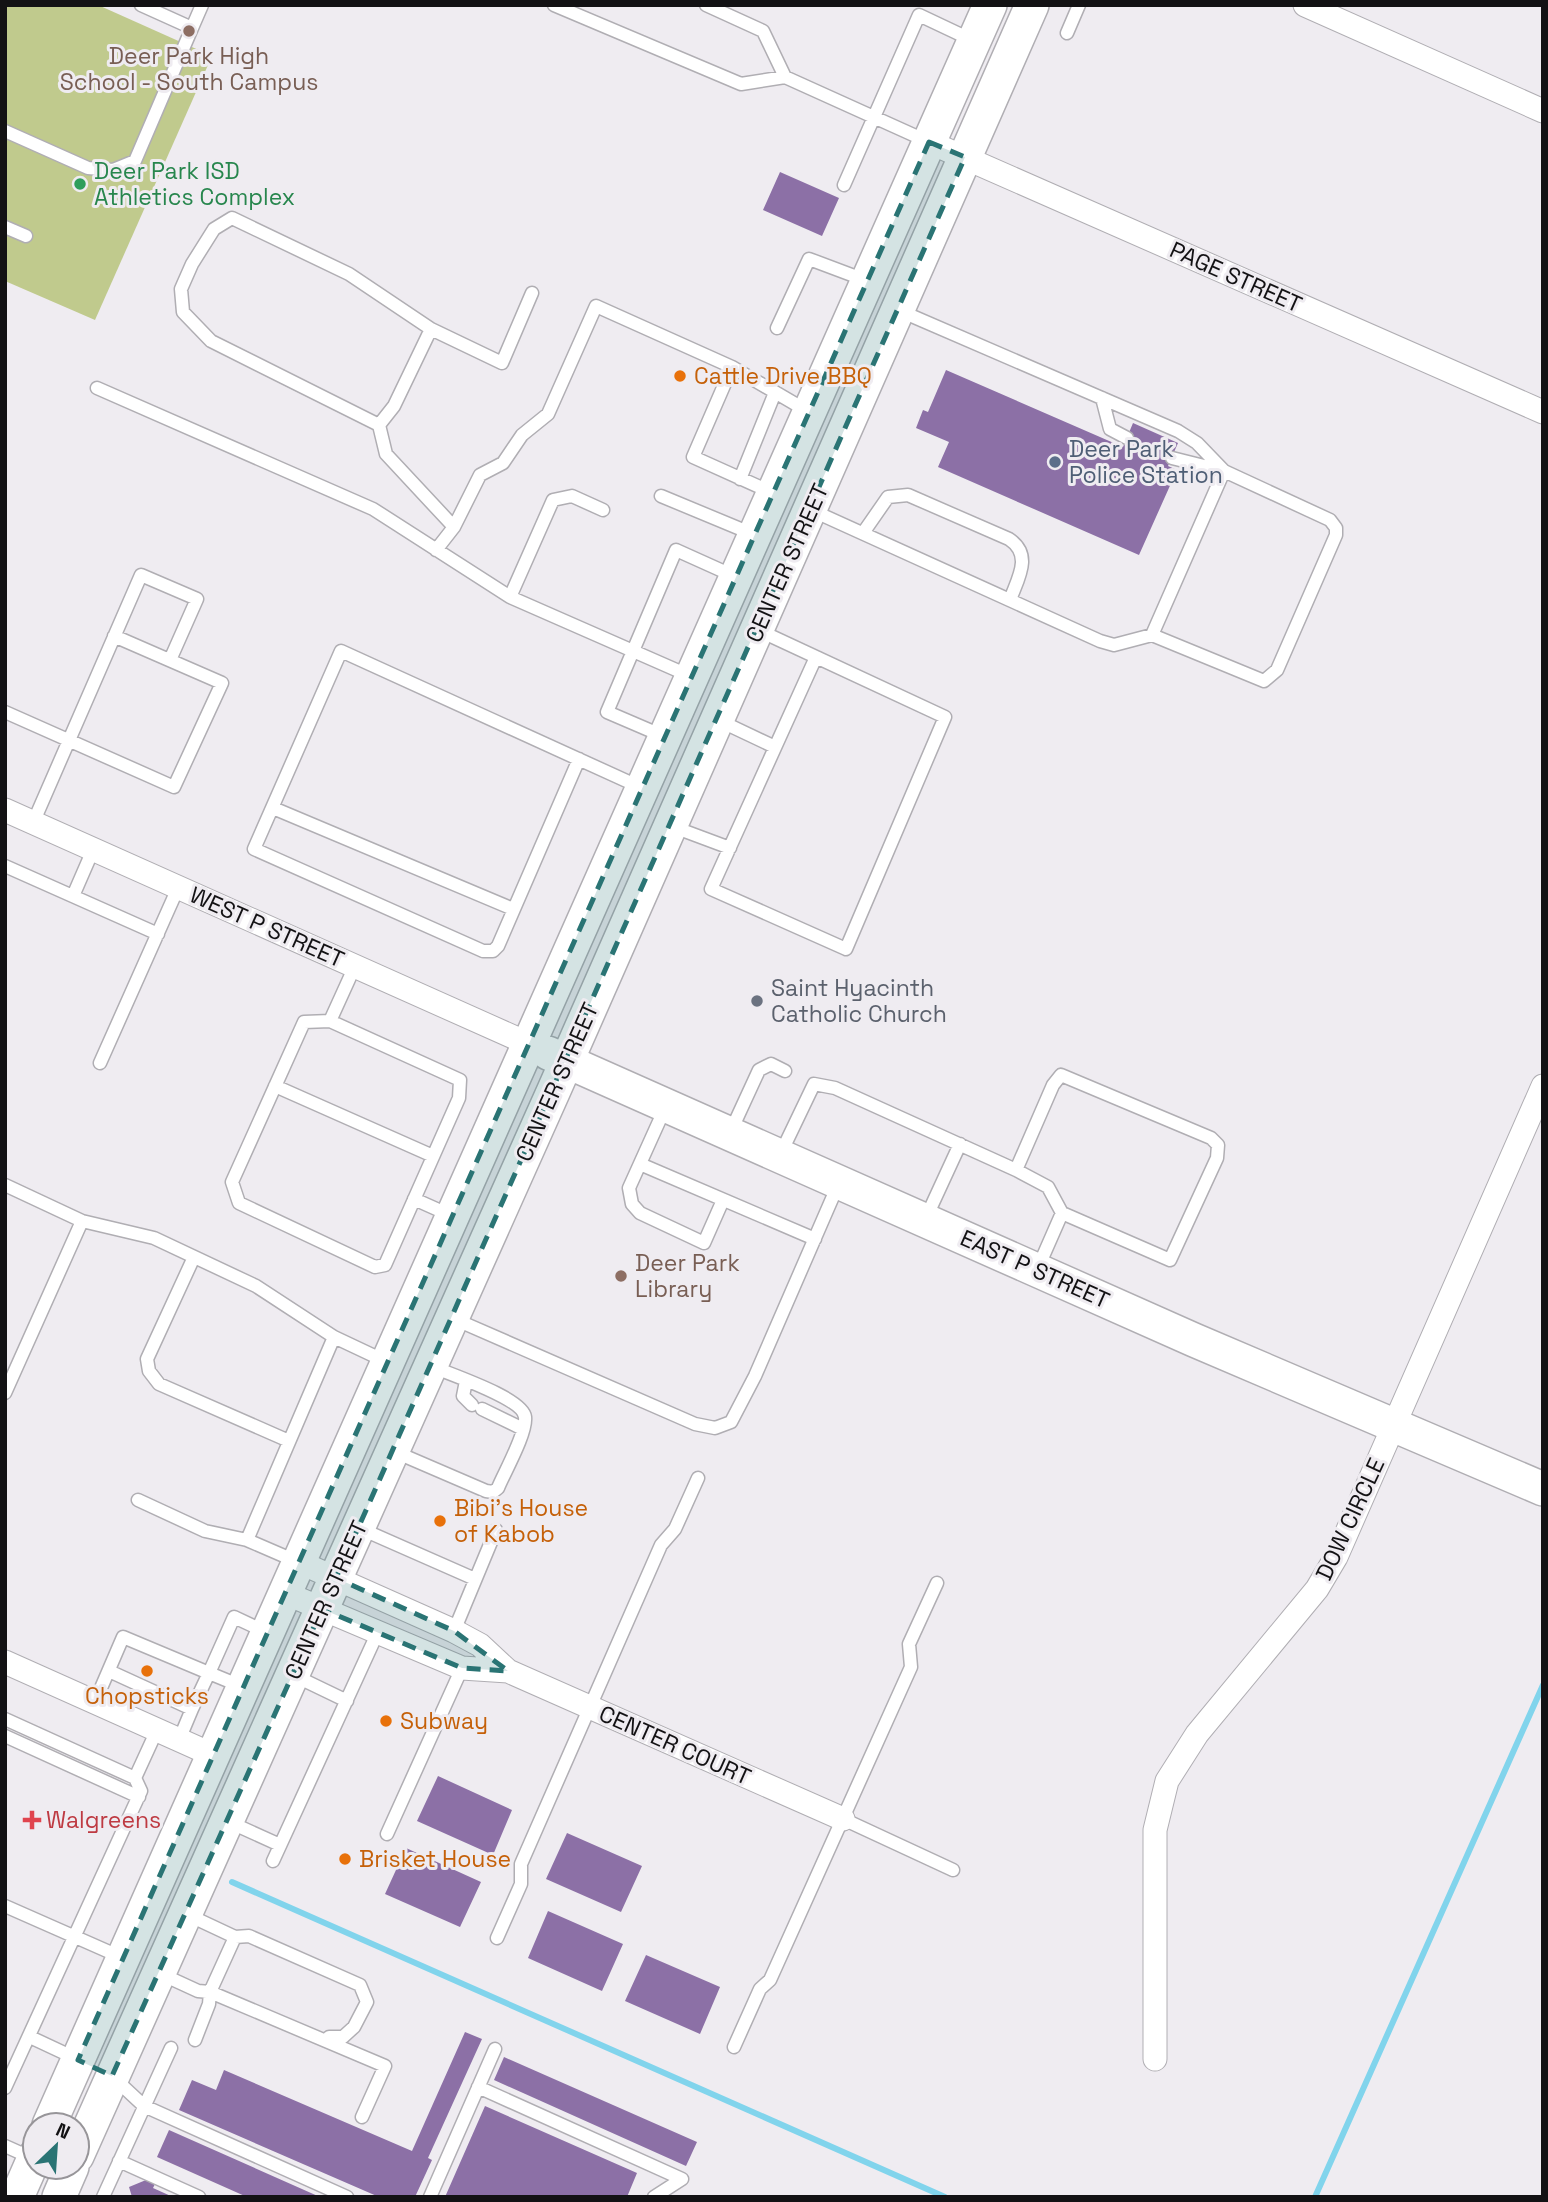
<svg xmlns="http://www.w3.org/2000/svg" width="1548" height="2202" font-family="'Space Grotesk',sans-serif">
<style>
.green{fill:#c0ca8d}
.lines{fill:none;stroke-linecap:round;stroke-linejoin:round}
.stream{stroke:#81d4ec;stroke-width:6}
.building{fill:#8c70a6}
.lane-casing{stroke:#b0aeb3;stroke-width:15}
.street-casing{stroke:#b0aeb3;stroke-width:25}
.secondary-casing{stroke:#b0aeb3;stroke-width:36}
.lane{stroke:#fff;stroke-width:12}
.street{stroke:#fff;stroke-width:23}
.secondary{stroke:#fff;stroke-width:33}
.marked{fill:#2a7474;fill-opacity:0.2;stroke:#2a7474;stroke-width:5;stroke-dasharray:14 9;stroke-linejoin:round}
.education-dot{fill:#8d6e63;stroke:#efecf1;stroke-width:2.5}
.leisure-dot{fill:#2e9e5b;stroke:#efecf1;stroke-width:2.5}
.food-dot{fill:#e8710a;stroke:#efecf1;stroke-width:2.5}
.service-dot{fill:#5c6f8a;stroke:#efecf1;stroke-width:2.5}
.worship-dot{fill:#6b7280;stroke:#efecf1;stroke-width:2.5}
.health-dot{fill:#e0444e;stroke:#efecf1;stroke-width:2.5}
.labels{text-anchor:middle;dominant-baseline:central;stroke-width:6;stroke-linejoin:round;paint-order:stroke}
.education-label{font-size:23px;fill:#785e54;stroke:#efecf1}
.leisure-label{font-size:23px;fill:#27864d;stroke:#efecf1;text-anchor:start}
.street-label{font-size:23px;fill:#131214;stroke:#efecf1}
.food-label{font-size:23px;fill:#c56008;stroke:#efecf1;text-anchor:start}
.service-label{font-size:23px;fill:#4e5e75;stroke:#efecf1;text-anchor:start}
.worship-label{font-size:23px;fill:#5b616d;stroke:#efecf1;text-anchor:start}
.health-label{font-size:23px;fill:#be3a42;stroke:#efecf1;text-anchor:start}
</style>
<rect width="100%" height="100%" fill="#efecf1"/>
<path class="green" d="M5,5H98L212,56L95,320L5,281Z"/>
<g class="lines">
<path class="stream" d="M232,1882L945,2197
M1315,2197L1543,1685"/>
</g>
<path class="building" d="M780,172L839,198L822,236L763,210Z
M946,370L1123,447L1133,423L1178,443L1168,466L1177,470L1139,555L938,467L949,442L916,428L923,410L928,412Z
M438,1776L512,1810L493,1855L417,1821Z
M567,1833L642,1866L621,1912L546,1879Z
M406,1848L481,1882L460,1927L385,1894Z
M548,1911L623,1944L602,1991L528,1958Z
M646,1955L720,1987L700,2034L625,2001Z
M465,2032L482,2039L428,2158L432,2160L415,2197H379L179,2110L192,2080L216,2090L224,2070L412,2151Z
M504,2057L697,2142L686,2166L494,2080Z
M485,2106L637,2173L627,2197H445Z
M169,2130L320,2197H247L157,2157Z
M146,2180L155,2184L153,2188L173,2197H132L129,2187Z"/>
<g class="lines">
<defs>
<path id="lane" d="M141,5L192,28L202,5
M554,5L741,84L785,77L929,142
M706,5L763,31L785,77
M1067,33L1079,5
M5,131L88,168L113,170L135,161L192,28
M844,185L919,15L974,41
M5,227L26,236
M777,328L809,259L865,280
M431,329L502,363L532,293
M732,367L693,457L773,493
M97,388L373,509L510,597L690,676
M1102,398L1110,429L1127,438
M379,425L394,406L431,329L349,274L232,218L214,229L192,264L181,289L183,312L211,341L379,425L386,454L454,527
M740,479L774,395
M661,496L755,535
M811,510L1100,641L1114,645L1152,635L1264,681L1277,670L1336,535V528L1330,520L1224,471L1197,443L1178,431L898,310
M863,533L888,497L908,495L1009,539C1033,555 1018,578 1010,600
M436,550L454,527L480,475L503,463L522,435L548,414L596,306L732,367L809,412
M510,597L553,500L572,496L603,510
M758,630L945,717L846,949L711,889L816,657
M1152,635L1224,471L1172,458
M5,712L174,787L222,683L114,636
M718,720L775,747
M663,736L607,712L676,550L736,577
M579,759L498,946L493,951H483L254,849L341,651L642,788
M273,808L513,909
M33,823L141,575L197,599L170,660
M671,826L730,848
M5,866L158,934
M73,896L93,850
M330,1021L304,1022L232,1182L239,1203L375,1267L385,1265L459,1098L460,1080L330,1021L355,966
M100,1063L178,888
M275,1086L433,1156
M666,1106L629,1188L632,1204L640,1213L704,1243L723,1200
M730,1133L759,1070L771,1064L785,1071
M780,1155L814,1084L835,1088L1016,1170L1053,1085L1061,1075L1211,1138L1218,1145L1217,1158L1170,1260L1062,1213L1048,1187L1016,1170
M640,1164L815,1239
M5,1185L82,1221L154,1238L256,1286L334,1337L387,1362
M414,1199L452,1216
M925,1220L960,1144
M194,1257L147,1359L149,1371L159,1384L289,1441
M1037,1270L1062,1213
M452,1318L695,1424L715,1428L731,1422L755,1376L838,1185
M466,1381L463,1396L472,1405
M5,1393L82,1221
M482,1409L523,1429
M393,1451L486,1491L493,1492L498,1488C504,1473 527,1433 525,1417C523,1398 449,1374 431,1366
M138,1500L205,1531L247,1540L298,1562
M359,1528L475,1579
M247,1540L334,1337
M454,1631L496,1530
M293,1675L347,1701
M243,1687L209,1673L234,1617L266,1632
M95,1702L123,1637L209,1673L192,1709L109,1671
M5,1719L135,1778L141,1791L5,2088
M5,1736L139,1797
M179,1740L192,1709
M135,1778L157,1730
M843,1819L953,1870
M227,1821L280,1845
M387,1834L462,1668
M273,1861L377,1634
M5,1906L123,1958
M235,1937L249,1936L360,1985L367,2002L354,2027L343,2037H329
M497,1938L521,1884V1864L661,1545L675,1529L698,1478
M161,1974L198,1991L210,1992L235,1937L186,1914
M30,2037L77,2059
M195,2040L209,2004L210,1992L385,2066L362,2117
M734,2047L760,1989L770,1980L911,1667L909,1644L937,1583
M115,2079L144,2106L347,2197
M478,2087L682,2179L654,2197
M5,2146L34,2159
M119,2161L199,2197
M103,2197L171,2048
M430,2197L495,2049"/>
<path id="street" d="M1305,5L1543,111
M929,142L1543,412
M5,810L529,1044
M299,1562L454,1631L480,1645L508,1671L843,1819
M285,1593L462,1668L508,1671
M5,1662L213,1755
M1155,2059V1830L1167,1781L1197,1734L1317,1589L1336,1557L1543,1086"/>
<path id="secondary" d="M548,1053L1194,1340L1543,1489
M49,2125L990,5
M77,2156L554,1090L1032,5
M17,2197L35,2156
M59,2197L72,2167"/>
</defs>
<use href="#lane" class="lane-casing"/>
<use href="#street" class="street-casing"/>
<use href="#secondary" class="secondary-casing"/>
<use href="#lane" class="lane"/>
<use href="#street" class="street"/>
<use href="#secondary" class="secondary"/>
</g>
<path class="marked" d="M929,142L965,157L336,1578L454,1631L508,1671L462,1668L322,1609L112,2076L78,2060Z"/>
<g class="education-dot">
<circle cx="189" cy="31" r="7"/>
<circle cx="621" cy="1276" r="7"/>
</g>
<circle class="leisure-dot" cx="80" cy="184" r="7"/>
<g class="food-dot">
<circle cx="680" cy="376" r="7"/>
<circle cx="440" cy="1521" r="7"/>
<circle cx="147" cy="1671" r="7"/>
<circle cx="386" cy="1721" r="7"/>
<circle cx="345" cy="1859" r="7"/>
</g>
<circle class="service-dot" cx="1055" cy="462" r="7"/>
<circle class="worship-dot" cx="757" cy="1001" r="7"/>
<path class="health-dot" d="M28.5 1809.5h7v7h7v7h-7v7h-7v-7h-7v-7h7z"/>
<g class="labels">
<g class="education-label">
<text x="189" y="56">Deer Park High<tspan x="189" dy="26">School - South Campus</tspan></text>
<text x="635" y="1263" text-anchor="start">Deer Park<tspan x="635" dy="26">Library</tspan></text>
</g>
<g class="leisure-label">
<text x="94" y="171">Deer Park ISD<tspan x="94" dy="26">Athletics Complex</tspan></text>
</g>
<g class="street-label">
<text transform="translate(1236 277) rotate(24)">PAGE STREET</text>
<text transform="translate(787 563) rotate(-66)">CENTER STREET</text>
<text transform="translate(267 927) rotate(24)">WEST P STREET</text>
<text transform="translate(557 1082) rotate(-66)">CENTER STREET</text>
<text transform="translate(1035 1269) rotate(24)">EAST P STREET</text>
<text transform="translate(1350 1519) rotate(-65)">DOW CIRCLE</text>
<text transform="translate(326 1600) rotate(-66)">CENTER STREET</text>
<text transform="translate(675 1745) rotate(24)">CENTER COURT</text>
</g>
<g class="food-label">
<text x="694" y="376">Cattle Drive BBQ</text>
<text x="454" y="1508">Bibi's House<tspan x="454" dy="26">of Kabob</tspan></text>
<text x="147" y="1696" text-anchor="middle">Chopsticks</text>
<text x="400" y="1721">Subway</text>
<text x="359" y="1859">Brisket House</text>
</g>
<g class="service-label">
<text x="1069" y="449">Deer Park<tspan x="1069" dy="26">Police Station</tspan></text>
</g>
<g class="worship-label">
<text x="771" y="988">Saint Hyacinth<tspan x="771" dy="26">Catholic Church</tspan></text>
</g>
<g class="health-label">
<text x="46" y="1820">Walgreens</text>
</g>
</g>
<rect width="1548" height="2202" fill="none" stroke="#131214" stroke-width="14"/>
<g transform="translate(56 2146) rotate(25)"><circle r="33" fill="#efecf1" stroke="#979599" stroke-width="2"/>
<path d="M0-5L12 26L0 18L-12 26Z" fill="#2a7474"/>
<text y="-10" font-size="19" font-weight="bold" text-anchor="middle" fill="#131214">N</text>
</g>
</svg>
